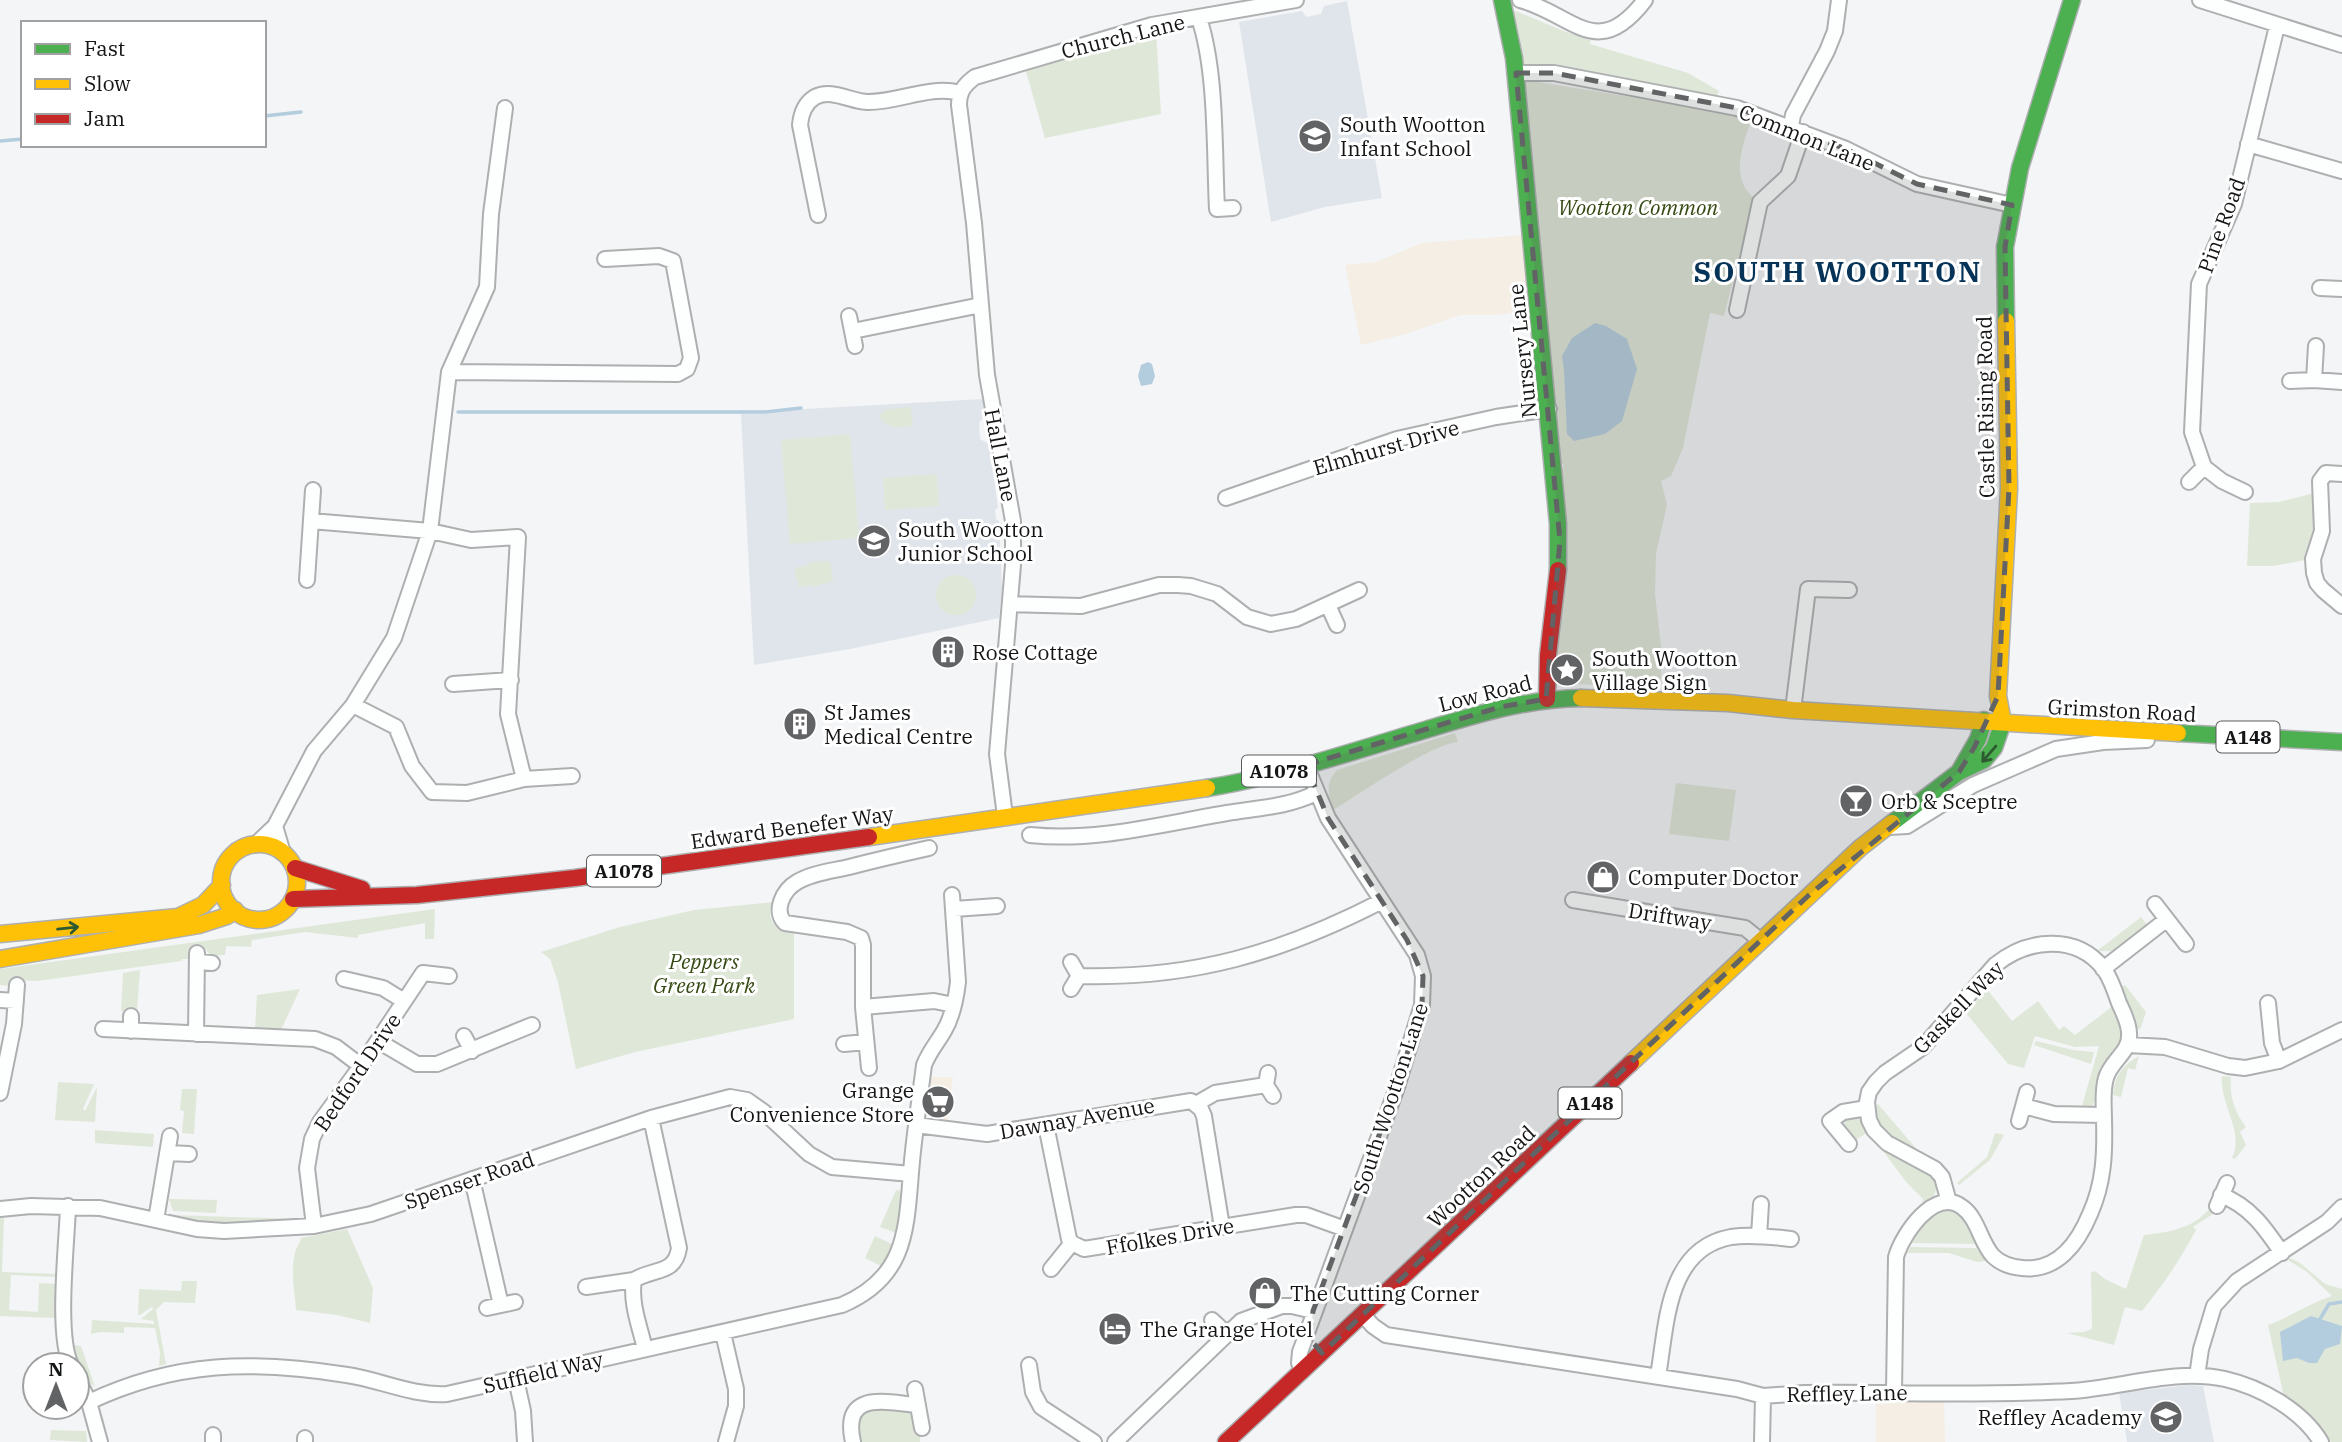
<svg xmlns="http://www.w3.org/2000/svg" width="2342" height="1442" font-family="'IBM Plex Serif',serif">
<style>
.commercial{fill:#f5eee4}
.built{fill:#e0e5eb}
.green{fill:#dfe8d8}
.water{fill:#b3ccde}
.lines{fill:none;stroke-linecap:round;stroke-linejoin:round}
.stream{stroke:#b3ccde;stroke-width:3.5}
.street-casing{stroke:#aeafb1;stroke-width:18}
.fast-casing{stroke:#aeafb1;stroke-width:19}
.slow-casing{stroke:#aeafb1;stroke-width:19}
.jam-casing{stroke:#aeafb1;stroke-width:19}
.street{stroke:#fdfefe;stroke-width:14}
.fast{stroke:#4caf50;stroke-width:16}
.slow{stroke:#ffc107;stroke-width:16}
.jam{stroke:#c62828;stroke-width:16}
.oneway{stroke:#2d5a30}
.marked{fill:#626365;fill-opacity:0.2;stroke:#626365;stroke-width:5;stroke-dasharray:14 9;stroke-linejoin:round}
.labels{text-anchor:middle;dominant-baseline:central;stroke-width:6;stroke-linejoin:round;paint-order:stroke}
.shield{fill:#fff;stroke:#5a5b5c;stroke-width:2}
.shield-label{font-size:19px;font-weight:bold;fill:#141516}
.street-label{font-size:21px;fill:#141516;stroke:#fff}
.poi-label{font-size:21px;fill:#141516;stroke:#fff;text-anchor:start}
.park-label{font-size:21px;font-style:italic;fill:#354913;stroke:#fff}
.district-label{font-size:28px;font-weight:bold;letter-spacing:2px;fill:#063358;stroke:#fff}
</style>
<rect width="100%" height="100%" fill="#f3f5f7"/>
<path class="commercial" d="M1523,235L1529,312L1524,310L1499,315H1460L1406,334L1361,345L1345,265L1376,262L1422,243Z
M931,1077H953L948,1121L936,1118L929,1109Z
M1944,1401L1945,1442H1876V1402Z"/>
<path class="built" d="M1347,1L1382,198L1325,207L1271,222L1239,22L1302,11L1306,17L1321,14L1324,6Z
M983,399L985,415L979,423L980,439L989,444L998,507L995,510L996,519L999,521L1002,588L999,618L850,649L754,665L741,414H765L805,409Z
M2189,1385L2203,1386L2214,1442H2127L2119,1393Z"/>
<path class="green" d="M1516,11L1566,32L1591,40L1590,44L1688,73L1719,91L1716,99L1523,66L1510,12Z
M1156,31L1161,114L1045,138L1025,68Z
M1525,80L1714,110L1751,120C1743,145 1729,178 1754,198L1724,316L1710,313L1683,448L1671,476L1661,481L1667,505L1656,553L1655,594L1662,655L1660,688L1575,684C1556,672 1557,662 1556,641L1561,470L1564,465L1559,462Z
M908,407L911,408L913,426C897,428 889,430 879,416L885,410Z
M850,434L859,538L790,544L781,440Z
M937,474L939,506L885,510L883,478Z
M2314,493L2315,533L2306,560L2273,566H2247L2250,503L2279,502Z
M830,561L833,581L813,587L812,585L799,587L798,580H796L795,568L809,565V562Z
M936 595a20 20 0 1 1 40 0a20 20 0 1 1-40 0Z
M1455,733L1458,742C1433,743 1358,795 1333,810C1328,794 1325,783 1337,770Z
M1676,783L1736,790L1729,841L1669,834Z
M774,902C767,913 770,922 780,930L794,932V1019L635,1052L576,1069L558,982L550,959L541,952L620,927L694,910Z
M435,909L434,939H425V923L358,935V938L305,932L252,940L251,947L226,946L225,955H219L218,957L208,953L206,949L196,948L195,959H182L181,961L38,981L10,980L9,986L0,985V969Z
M2141,917L2147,925L2114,951H2097Z
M140,970L137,1011H121L123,973Z
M2125,985L2146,1012L2140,1030L2136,1026L2122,987Z
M300,989L281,1030L255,1028L257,995Z
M1987,989L2012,1021L2038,1001L2059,1030L2064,1026L2075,1035L2114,1005L2125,1037L2092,1107L2088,1109L2083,1108L2082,1106L2099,1046L2075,1047L2035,1036L2024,1068L2008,1064L1966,1013Z
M2036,1041L2073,1050L2094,1052L2091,1064L2034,1045Z
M2139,1056L2135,1070L2128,1068L2121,1097L2113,1095C2115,1075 2122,1066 2139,1056Z
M2222,1076L2231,1077C2229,1096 2235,1113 2246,1127L2240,1132L2246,1145L2235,1159L2232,1158C2245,1132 2219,1103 2222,1076Z
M58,1082L94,1084L83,1109L85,1111L97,1087L95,1122L55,1120Z
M182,1089H197L194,1134L182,1133L184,1111L180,1110Z
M1878,1104L1920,1153L1918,1155L1882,1135L1871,1109Z
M1860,1114L1869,1131L1855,1141L1845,1127L1844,1119Z
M95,1130L154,1134L153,1147L95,1143Z
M1995,1133L2004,1135L1990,1160L1959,1185L1957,1183L1987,1157Z
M1885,1148L1935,1176C1940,1192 1932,1199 1921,1209L1923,1199L1907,1183L1883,1151Z
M896,1190L900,1191V1213L896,1233L880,1227Z
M169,1199L217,1200L216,1213L173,1211Z
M2210,1208L2216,1212L2193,1227L2196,1230C2180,1260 2163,1285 2142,1311L2125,1307L2114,1345L2067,1333L2084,1332L2092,1329L2091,1273L2095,1271L2105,1279L2126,1289L2144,1235C2169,1232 2193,1229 2210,1208Z
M1950,1209L1961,1212L1978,1244L1912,1243C1922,1228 1930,1211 1950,1209Z
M172,1215L297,1219L293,1222C259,1224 202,1234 172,1215Z
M0,1218H4L2,1272L57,1274V1277L11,1275L9,1310L38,1312L39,1283L57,1284L55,1318L0,1316Z
M347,1229L373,1288L370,1323L337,1315L296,1310C295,1292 290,1271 295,1253C296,1247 300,1244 301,1238Z
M875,1236L894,1245L881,1266L865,1258Z
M1911,1247L1976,1248L1986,1261L1977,1262L1949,1253H1907Z
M2290,1258L2300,1263L2325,1284L2342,1289V1442H2331L2310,1416L2284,1397L2268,1325C2290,1317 2310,1303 2332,1296L2307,1272L2288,1260Z
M182,1281H197L195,1303L164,1302L156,1310L166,1364L159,1366L160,1352L155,1328L124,1327V1333L101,1332L91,1334L92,1320L154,1324V1321L141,1319L153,1309L152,1307L138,1316L139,1289L181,1291Z
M71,1345L81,1346L95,1387L86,1380Z
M877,1405L909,1411L920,1430V1442H860L858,1425L863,1415L860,1414Z
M51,1430L86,1431L87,1442L50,1440Z"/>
<path class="water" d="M1595,323L1606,326L1627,339L1637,369L1622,421L1605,434L1574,441L1567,434L1564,370L1562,356L1572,338Z
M1148,362L1152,364L1155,376L1152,384L1141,386L1138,376L1141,365Z
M2311,1316L2342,1326L2340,1344L2325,1349L2317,1363H2309L2297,1358L2283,1361L2280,1332Z"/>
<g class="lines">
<path class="stream" d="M264,116L301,112
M0,141L23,139
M458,412H766L801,408
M2320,1319L2329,1304L2342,1302"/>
<defs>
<path id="street" d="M1520,0C1573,14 1597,63 1645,0
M2200,0L2342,45
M1199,18C1217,72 1214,150 1217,209L1233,208
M1516,73H1554L1737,108L1846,149L1917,184L2012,205
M1791,126L1793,115L1827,51L1835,31L1839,0
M2248,144L2342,171
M818,215L800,125C801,114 805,103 815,97C832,88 851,102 868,102C900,102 929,85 960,93
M2320,288L2342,289
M1737,310L1760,202L1788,176L1803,132
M849,316L855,346
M853,331L981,305
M2316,346L2314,380L2342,382
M449,372L678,374L687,369L691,358L673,261L659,256L605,259
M2290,381L2314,380
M2342,474L2326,473L2320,481L2322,531L2313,559L2314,573L2317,583L2323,590L2342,606
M2189,482L2204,467
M2245,492L2222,481L2204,467L2192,432L2199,284L2234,204L2277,26
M1226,498L1397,439L1496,417L1549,409
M311,521L430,531L471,540L518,537L508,714L524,779
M307,580L313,490
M1010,604L1081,606L1159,585H1178L1191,586L1217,594L1247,617L1271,624L1296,619L1359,590
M1328,605L1337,625
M453,684L511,680
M353,705L396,727L412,766L432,792L467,793L524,779L572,776
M1793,710L1808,589L1849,590
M1005,816L997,754L1013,565V521L987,375L974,223L959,105C959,92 964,85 975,77L1152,25L1296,0
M275,826L283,853
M1889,827L1907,826L1973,785L2056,749L2103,742L2147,740
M1030,835C1097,842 1161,824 1227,813C1258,808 1288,807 1316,793
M255,845L275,826L314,751L353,705L394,638L430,531L449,372L487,287L491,214L505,108
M929,848C902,854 876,860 849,867C832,871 812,873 797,882C783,890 773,911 785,923L847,932L861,938L863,945V1007L934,1001L954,1005
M1573,900L1745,928L1761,941
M2155,904L2186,944
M954,909L997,906
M197,962L212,963
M1071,962L1079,976L1071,989
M2103,969L2166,920
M1079,976C1193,979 1281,953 1382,901
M344,979L383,988L404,1001
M0,1000L16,1001
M2268,1003L2272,1043L2279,1061
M863,1007L869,1068
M103,1029L315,1039L336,1047L361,1066
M131,1031V1016
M196,1034L197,953
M464,1036L472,1051
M378,1041L417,1064H437L532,1025
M844,1044L866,1042
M2128,1045L2165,1047L2228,1066L2245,1068L2279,1061L2342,1030
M1268,1073L1266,1085L1273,1096
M0,1093L14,1024L17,985
M1196,1104L1215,1093L1266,1085
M2024,1106L2054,1114L2104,1115
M2019,1121L2027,1092
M916,1125L987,1134L1191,1101L1201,1109L1204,1116L1222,1227
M1046,1125L1069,1239L1072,1243L1084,1249L1296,1215H1306L1345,1229
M1849,1144L1830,1121L1843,1112L1867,1108
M168,1153L189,1154
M472,1179L501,1305
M2221,1195C2250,1206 2265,1228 2282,1253
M68,1206C67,1243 56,1335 71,1365
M2217,1206L2227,1183
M0,1209L31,1206L100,1208L197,1229L224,1231L314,1226L371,1214L651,1118L730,1097L747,1100L764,1112L809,1154L832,1167L911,1174
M156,1220L170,1136
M314,1226L307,1168L312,1139L320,1122L361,1066L423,973L449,976
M1759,1236L1761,1204
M1051,1269L1072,1243
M586,1287L634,1280
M487,1308L515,1302
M1363,1315L1373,1326L1386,1335L1737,1389L1763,1396L1804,1393C1893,1392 1982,1396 2071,1391C2122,1388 2174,1368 2225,1379C2260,1387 2302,1410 2321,1442
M1212,1320L1227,1334
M723,1333L736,1389V1406L726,1442
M645,1349C640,1327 630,1303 634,1280C653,1268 675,1275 679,1248L651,1118
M1029,1365L1033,1392L1041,1407L1094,1442
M1303,1369L1299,1363L1300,1352L1396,1090L1422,1005L1423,976L1417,955L1328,818L1306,765
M1658,1376C1667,1325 1666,1249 1731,1237C1751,1234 1772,1237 1791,1239
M2197,1376L2201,1349L2214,1306L2237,1281L2327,1222L2342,1207
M77,1377L89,1402L100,1442
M516,1379L523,1411L525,1442
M915,1389L922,1428
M1894,1392L1896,1257C1902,1235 1935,1186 1962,1207C1978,1218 1980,1242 1993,1256C2001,1264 2011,1267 2022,1268C2057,1272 2078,1243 2090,1214C2104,1183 2105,1153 2104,1120C2104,1106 2102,1091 2106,1078C2111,1060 2131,1052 2129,1033C2129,1023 2123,1012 2119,1003C2115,991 2111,979 2104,969C2076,933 2027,939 1995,965L1923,1047L1885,1073L1876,1082L1869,1092L1867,1102L1869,1120L1874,1130L1887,1143L1935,1169L1942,1177L1949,1202
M89,1402C175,1361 254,1360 347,1375C381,1380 412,1396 447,1394L842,1305C910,1276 906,1225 912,1161C915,1129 920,1097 924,1065C929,1052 937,1043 944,1031C953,1016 956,999 958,982L952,895
M213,1442V1435
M305,1442V1438
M853,1442C841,1389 887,1403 918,1405
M1115,1442L1241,1321L1282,1306H1292L1313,1311
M1762,1442L1763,1396"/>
<path id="fast" d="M1502,0L1514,58L1558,524V570
M2006,321L2005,247L2020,168L2072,0
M2178,733L2342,742
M1959,772L1978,739L1984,720
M1207,788C1281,776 1353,751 1425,730C1478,714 1525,699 1581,698
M1892,823L1959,772L1984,760L1994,748L2003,722"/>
<path id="slow" d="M1581,698L1728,703L1793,710L2178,733
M2003,722L1998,696L2009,488L2006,321
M869,837L1207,788
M221 882a38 38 0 1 1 76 0a38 38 0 1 1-76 0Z
M0,934L178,917L203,905L222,885
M0,959L199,925L227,916L235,910
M1631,1063L1860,848L1892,823"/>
<path id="jam" d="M1547,699L1548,655L1558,570
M295,868L362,889
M293,899L417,895L575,878L869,837
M1226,1442L1631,1063"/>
</defs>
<use href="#street" class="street-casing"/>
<use href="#fast" class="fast-casing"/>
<use href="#slow" class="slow-casing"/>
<use href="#jam" class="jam-casing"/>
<use href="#street" class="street"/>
<use href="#fast" class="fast"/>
<use href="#slow" class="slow"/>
<use href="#jam" class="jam"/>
</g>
<defs><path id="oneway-shaft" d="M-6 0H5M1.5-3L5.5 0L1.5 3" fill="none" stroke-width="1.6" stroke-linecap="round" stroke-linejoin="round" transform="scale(1.75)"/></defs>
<g class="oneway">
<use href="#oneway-shaft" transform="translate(1989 754) rotate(131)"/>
<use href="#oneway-shaft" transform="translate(68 928) rotate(-6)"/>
</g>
<path class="marked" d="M1516,73H1554L1737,108L1846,149L1917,184L2012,205L2005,247L2009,488L1998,696L1974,748L1959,772L1809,895L1322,1353L1310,1339L1313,1311L1396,1090L1422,1005L1423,976L1407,940L1328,818L1306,765L1500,707L1546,699L1560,541Z"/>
<defs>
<symbol id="school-disc" viewBox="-11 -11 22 22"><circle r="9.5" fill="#626365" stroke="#fff"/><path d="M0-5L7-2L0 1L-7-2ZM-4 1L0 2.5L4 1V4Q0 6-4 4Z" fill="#fff"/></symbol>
<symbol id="building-disc" viewBox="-11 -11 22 22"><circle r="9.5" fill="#626365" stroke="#fff"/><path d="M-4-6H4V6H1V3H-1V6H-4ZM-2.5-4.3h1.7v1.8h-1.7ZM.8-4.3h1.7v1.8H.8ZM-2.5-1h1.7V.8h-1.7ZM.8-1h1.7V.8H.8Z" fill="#fff"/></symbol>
<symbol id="sight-disc" viewBox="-11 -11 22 22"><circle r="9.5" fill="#626365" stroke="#fff"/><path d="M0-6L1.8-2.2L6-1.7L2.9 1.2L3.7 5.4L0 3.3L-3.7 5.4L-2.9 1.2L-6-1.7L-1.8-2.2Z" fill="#fff"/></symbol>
<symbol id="bar-disc" viewBox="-11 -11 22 22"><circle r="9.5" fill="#626365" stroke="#fff"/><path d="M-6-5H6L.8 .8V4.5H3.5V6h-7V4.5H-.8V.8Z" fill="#fff"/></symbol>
<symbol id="shop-disc" viewBox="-11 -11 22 22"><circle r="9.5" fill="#626365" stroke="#fff"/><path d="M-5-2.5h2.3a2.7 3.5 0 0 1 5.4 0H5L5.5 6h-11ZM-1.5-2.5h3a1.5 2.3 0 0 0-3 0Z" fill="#fff"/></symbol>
<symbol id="supermarket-disc" viewBox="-11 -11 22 22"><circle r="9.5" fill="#626365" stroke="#fff"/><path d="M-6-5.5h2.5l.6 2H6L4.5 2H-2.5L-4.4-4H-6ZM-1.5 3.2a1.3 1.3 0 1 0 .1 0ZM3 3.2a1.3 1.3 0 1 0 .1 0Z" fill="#fff"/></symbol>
<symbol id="hotel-disc" viewBox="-11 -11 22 22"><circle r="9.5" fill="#626365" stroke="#fff"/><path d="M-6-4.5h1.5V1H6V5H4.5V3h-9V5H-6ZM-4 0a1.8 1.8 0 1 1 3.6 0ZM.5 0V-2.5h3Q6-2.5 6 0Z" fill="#fff"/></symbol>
</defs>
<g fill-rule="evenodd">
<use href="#school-disc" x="1296" y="117" width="38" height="38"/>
<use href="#school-disc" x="855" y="522" width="38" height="38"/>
<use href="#building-disc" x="929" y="633" width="38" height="38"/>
<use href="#sight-disc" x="1548" y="651" width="38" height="38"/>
<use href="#building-disc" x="781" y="705" width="38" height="38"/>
<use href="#bar-disc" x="1837" y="782" width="38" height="38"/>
<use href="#shop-disc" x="1584" y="858" width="38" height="38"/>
<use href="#supermarket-disc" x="919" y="1083" width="38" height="38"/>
<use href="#shop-disc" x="1246" y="1274" width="38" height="38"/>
<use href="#hotel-disc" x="1096" y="1310" width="38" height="38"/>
<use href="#school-disc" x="2147" y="1398" width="38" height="38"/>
</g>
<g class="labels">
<g class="shield">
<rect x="2216.5" y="721.5" width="63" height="31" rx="5"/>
<rect x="1242" y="755.5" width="74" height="31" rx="5"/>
<rect x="587" y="855.5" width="74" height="31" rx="5"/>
<rect x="1558.5" y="1087.5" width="63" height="31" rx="5"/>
</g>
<g class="shield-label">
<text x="2248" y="737">A148</text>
<text x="1279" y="771">A1078</text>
<text x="624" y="871">A1078</text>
<text x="1590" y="1103">A148</text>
</g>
<g class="street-label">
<text transform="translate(1123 36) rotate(-14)">Church Lane</text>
<text transform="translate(1807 137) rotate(22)">Common Lane</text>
<text transform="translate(2221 225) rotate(-70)">Pine Road</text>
<text transform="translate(1522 351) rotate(-96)">Nursery Lane</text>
<text transform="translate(1985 407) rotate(-91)">Castle Rising Road</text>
<text transform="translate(1386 447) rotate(-16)">Elmhurst Drive</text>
<text transform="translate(1001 455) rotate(79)">Hall Lane</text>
<text transform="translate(1485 693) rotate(-14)">Low Road</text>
<text transform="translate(2122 710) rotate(3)">Grimston Road</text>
<text transform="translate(792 827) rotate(-8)">Edward Benefer Way</text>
<text transform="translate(1670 916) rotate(9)">Driftway</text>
<text transform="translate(1958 1007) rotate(-46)">Gaskell Way</text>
<text transform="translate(357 1072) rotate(-56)">Bedford Drive</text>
<text transform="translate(1390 1098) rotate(-72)">South Wootton Lane</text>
<text transform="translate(1077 1118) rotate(-10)">Dawnay Avenue</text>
<text transform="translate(1481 1176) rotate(-43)">Wootton Road</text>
<text transform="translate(469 1180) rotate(-19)">Spenser Road</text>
<text transform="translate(1170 1236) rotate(-10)">Ffolkes Drive</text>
<text transform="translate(543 1372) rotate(-13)">Suffield Way</text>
<text transform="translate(1847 1393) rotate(-1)">Reffley Lane</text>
</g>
<g class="poi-label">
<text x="1340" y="124">South Wootton<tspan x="1340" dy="24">Infant School</tspan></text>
<text x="898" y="529">South Wootton<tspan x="898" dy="24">Junior School</tspan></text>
<text x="972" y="652">Rose Cottage</text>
<text x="1592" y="658">South Wootton<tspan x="1592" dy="24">Village Sign</tspan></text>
<text x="824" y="712">St James<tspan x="824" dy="24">Medical Centre</tspan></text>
<text x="1881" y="801">Orb &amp; Sceptre</text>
<text x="1628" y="877">Computer Doctor</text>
<text x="914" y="1090" text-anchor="end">Grange<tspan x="914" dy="24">Convenience Store</tspan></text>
<text x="1290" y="1293">The Cutting Corner</text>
<text x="1140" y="1329">The Grange Hotel</text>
<text x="2142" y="1417" text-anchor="end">Reffley Academy</text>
</g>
<g class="park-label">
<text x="1638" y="207">Wootton Common</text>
<text x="704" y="961">Peppers<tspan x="704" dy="24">Green Park</tspan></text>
</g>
<g class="district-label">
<text x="1838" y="271">SOUTH WOOTTON</text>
</g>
</g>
<rect x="21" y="21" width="245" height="126" fill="#ffffff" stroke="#a1a1a2" stroke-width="2"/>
<rect x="35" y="44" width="35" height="10" fill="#4caf50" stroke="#a1a1a2" stroke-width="2"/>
<text x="84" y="56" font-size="21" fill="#141516">Fast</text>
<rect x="35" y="79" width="35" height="10" fill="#ffc107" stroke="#a1a1a2" stroke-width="2"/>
<text x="84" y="91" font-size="21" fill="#141516">Slow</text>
<rect x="35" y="114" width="35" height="10" fill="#c62828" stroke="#a1a1a2" stroke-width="2"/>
<text x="84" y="126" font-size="21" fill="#141516">Jam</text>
<g transform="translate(56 1386)"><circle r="33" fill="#ffffff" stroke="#a1a1a2" stroke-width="2"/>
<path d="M0-5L12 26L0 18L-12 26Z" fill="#626365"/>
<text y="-10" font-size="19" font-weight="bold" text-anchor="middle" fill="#141516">N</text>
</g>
</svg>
